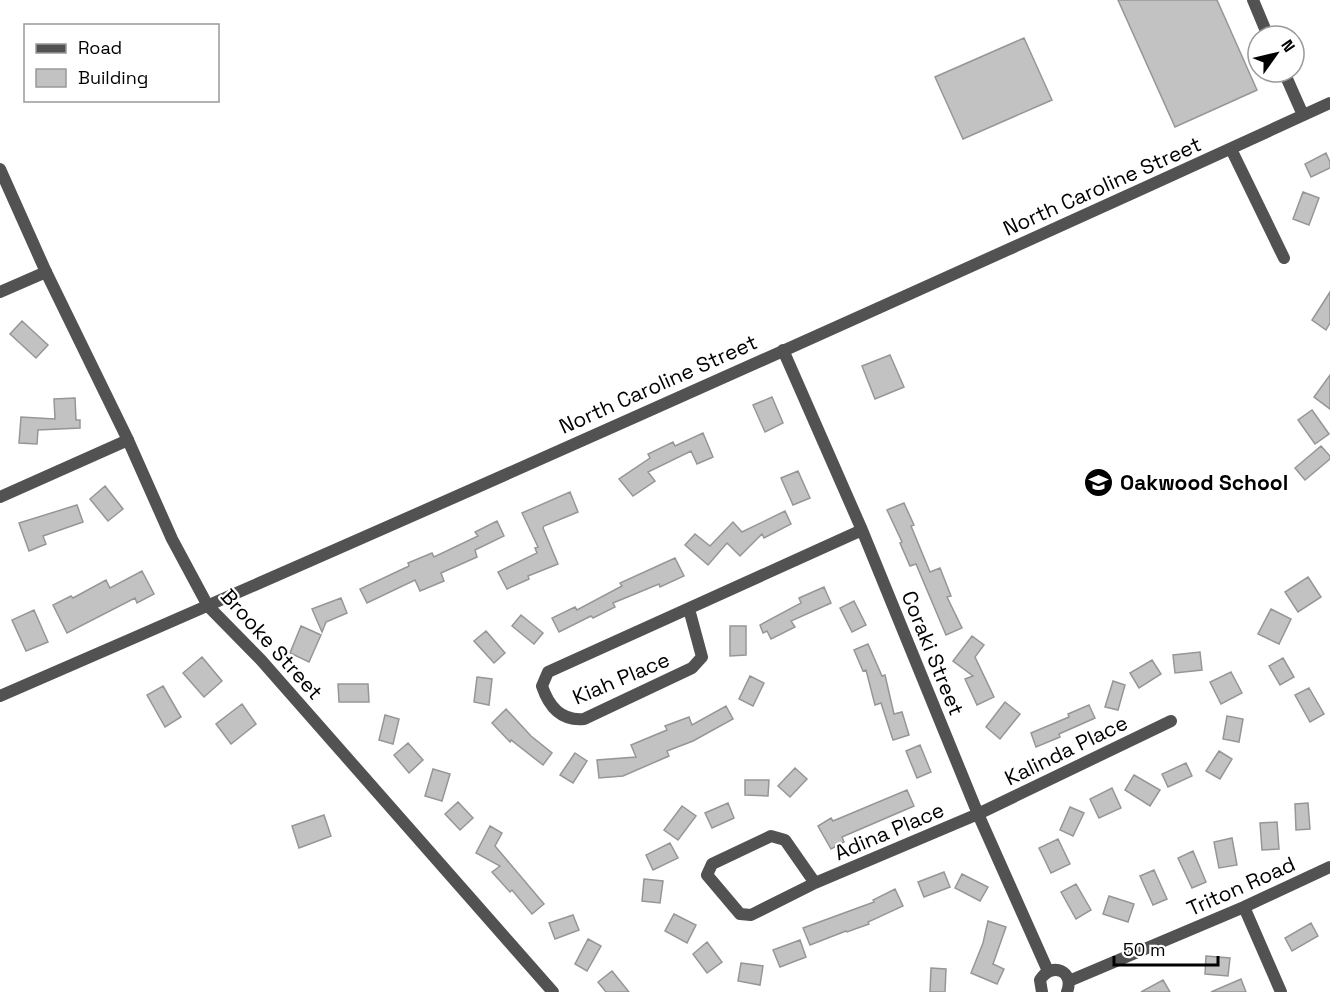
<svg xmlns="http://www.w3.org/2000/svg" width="1330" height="992" font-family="'Space Grotesk',sans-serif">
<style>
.building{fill:#c2c2c2;stroke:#969696;stroke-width:1.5}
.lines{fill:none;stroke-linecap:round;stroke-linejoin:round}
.minor{stroke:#525252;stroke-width:12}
.tertiary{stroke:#525252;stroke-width:12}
.labels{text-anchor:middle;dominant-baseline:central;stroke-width:4.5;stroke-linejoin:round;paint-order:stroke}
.street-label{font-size:21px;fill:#000;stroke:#fff}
.poi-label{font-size:21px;font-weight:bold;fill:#000;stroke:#fff;text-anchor:start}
</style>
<rect width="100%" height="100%" fill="#fff"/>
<path class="building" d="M1118,0H1217L1257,90L1175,127Z
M1024,38L1052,100L963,139L935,77Z
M1326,153L1330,162V168L1311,177L1305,164Z
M1303,192L1319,198L1309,225L1293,219Z
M1330,292V323L1326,330L1312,320Z
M22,321L48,345L36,358L10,334Z
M890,355L904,387L875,399L862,366Z
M1330,375V409L1314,397Z
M772,397L783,423L765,432L753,405Z
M75,398L76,420H80V428L38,430L37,444L19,443L21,417L55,419L54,399Z
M1312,410L1329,434L1315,444L1298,420Z
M703,433L713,457L697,464L691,451L648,472L655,481L633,496L619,479L650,458L648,454L673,442L675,446Z
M1321,446L1330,456V459L1305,480L1295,468Z
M798,471L810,498L793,505L781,478Z
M105,486L123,509L108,521L90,499Z
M570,492L578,512L544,526L543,528L558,564L528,576L529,579L507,589L498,572L537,553L535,548L538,547L522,513Z
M904,503L914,525L911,526L930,572L940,568L951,596L947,597L962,628L946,635L916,564L910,566L900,543L902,542L887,510Z
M77,505L83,522L43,536L46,544L29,551L19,523Z
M785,511L791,524L764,538L762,534L740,556L727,543L708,565L685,545L695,534L710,546L733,522L742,532Z
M497,521L504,536L475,550L477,557L441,573L444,581L420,591L415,580L367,603L360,589L409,566L408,563L432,553L434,557L478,536L475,532Z
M675,558L684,576L660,587L659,584L613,603L615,607L593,618L591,616L559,632L552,618L575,607L577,610L622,586L620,583Z
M142,571L154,594L137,603L135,598L67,633L53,605L71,596L73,598L106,580L110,588Z
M1308,577L1321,597L1298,612L1285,592Z
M824,587L831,603L791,621L795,627L771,639L767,631L763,633L760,625L801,603L799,598Z
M341,598L347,613L326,622L322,632L312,609Z
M854,601L866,625L852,632L840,608Z
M1271,609L1291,619L1279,644L1258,634Z
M34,610L48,642L26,651L12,620Z
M521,615L543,633L534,644L512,626Z
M301,626L321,635L309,662L290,653Z
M730,626H746V655L730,656Z
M486,631L505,653L494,663L474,641Z
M972,636L984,645L975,657L994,697L977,705L965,679L973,676L953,661Z
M868,644L882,676L885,675L894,714L902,712L909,735L893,740L881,703L875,705L866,670L863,671L854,650Z
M1200,652L1202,670L1175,673L1173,655Z
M202,657L222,681L204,697L183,673Z
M1283,658L1294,677L1280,685L1269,666Z
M1152,660L1161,674L1139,688L1130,673Z
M1231,672L1242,693L1221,704L1210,682Z
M750,676L764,683L753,706L739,699Z
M477,677L492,679L489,705L474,702Z
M1113,681L1125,685L1118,710L1105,707Z
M338,684H368L369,702H339Z
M163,686L181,717L165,727L147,695Z
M1309,688L1324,714L1310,722L1295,695Z
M1005,702L1020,714L1000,739L986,727Z
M242,704L256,724L231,744L216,724Z
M1089,705L1095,718L1059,734L1060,737L1036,747L1031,733L1069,717L1068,714Z
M726,706L733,719L693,741L667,751L669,756L623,776L599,778L597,760L636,757L631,745L667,730L665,726L689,717L692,725Z
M506,709L531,736L552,753L543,765L511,740L510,742L492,723Z
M385,715L399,719L393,744L379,740Z
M1227,716L1243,719L1239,742L1223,739Z
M408,743L423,760L409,773L394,755Z
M920,745L931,772L917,778L906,751Z
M1219,751L1232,759L1220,779L1206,771Z
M575,753L587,761L573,783L560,775Z
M1186,763L1192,776L1168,787L1162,774Z
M795,768L807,779L790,797L778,786Z
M433,769L450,774L442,801L425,796Z
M1134,775L1160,790L1150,806L1125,790Z
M745,780H769L768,796L745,795Z
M1112,788L1121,808L1099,818L1090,799Z
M907,790L914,806L842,837L844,842L831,849L818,826L831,818L833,821Z
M458,802L473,818L460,830L445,814Z
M728,803L734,818L712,828L705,813Z
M1308,803L1310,829L1296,830L1295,804Z
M682,806L696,816L678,840L664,830Z
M1070,807L1084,813L1073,836L1060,830Z
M324,815L331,836L299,848L292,826Z
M1277,822L1279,849L1262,850L1260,823Z
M490,826L502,833L495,846L544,904L532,914L512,890L510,892L492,872L500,866L476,853Z
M1232,838L1237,865L1219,868L1214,842Z
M1058,839L1070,864L1051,873L1039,848Z
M670,843L678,858L653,870L646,855Z
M1193,851L1206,882L1192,888L1178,858Z
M1154,870L1167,899L1153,905L1140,876Z
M944,872L950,887L924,897L918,882Z
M962,874L988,887L980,901L955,888Z
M644,879L663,881L660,903L642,901Z
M1076,884L1091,910L1076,919L1061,892Z
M895,889L903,906L868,922L869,924L847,932L846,931L810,945L803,928L874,902L873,900Z
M1109,896L1134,904L1128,922L1103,914Z
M674,914L696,925L687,943L665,931Z
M573,915L579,930L555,939L549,923Z
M988,921L1006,927L993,964L1004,969L997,984L971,973L983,943Z
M1311,923L1318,936L1292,951L1285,938Z
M588,939L601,946L587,971L575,964Z
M800,940L806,957L780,967L773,950Z
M707,942L722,962L707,973L693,954Z
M1206,956L1230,958L1228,976L1205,974Z
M741,963L763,966L760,985L738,981Z
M931,968L946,969L945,992H930Z
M612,971L629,992H606L598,982Z
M1241,979L1246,992H1211Z
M1163,980L1170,992H1141Z"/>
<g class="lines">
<path class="minor" d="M1253,0L1268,36
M1284,72L1303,115
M1231,149L1284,258
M0,292L46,272
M783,350L862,530L978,814L1048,971
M0,497L128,440
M689,609L702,657L692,668L584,719C561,721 549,707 542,686L548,672L862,530
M0,696C446,503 889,305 1330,103
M815,883L785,840L771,836L712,864L707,875L740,914L751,915L815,883L978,814L1171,721
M1244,907L1281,992
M1069,981L1244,907L1330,867
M1042,992L1040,980C1052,961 1075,971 1067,992"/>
<path class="tertiary" d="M0,169L46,272L128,440L172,539L208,606L261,660L553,992"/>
</g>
<defs>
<symbol id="school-disc" viewBox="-11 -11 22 22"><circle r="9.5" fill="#000" stroke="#fff"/><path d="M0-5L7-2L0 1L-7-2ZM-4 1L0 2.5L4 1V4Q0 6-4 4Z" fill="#fff"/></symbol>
</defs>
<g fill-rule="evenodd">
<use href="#school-disc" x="1082" y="466" width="33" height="33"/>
</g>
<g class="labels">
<g class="street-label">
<text transform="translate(1102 186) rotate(-24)">North Caroline Street</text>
<text transform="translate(658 384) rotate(-24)">North Caroline Street</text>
<text transform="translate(272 644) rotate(48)">Brooke Street</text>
<text transform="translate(933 653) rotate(68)">Coraki Street</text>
<text transform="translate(621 678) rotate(-23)">Kiah Place</text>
<text transform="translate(1066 750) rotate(-26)">Kalinda Place</text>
<text transform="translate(889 831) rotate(-23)">Adina Place</text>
<text transform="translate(1241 886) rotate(-24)">Triton Road</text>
</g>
<g class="poi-label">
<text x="1120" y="482">Oakwood School</text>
</g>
</g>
<rect x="24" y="24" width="195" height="78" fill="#ffffff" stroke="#999999" stroke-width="1.5"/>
<rect x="36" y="44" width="30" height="9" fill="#525252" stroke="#999999" stroke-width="1.5"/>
<text x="78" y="54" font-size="18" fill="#000000">Road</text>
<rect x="36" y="69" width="30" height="18" fill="#c2c2c2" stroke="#999999" stroke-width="1.5"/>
<text x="78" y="84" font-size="18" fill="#000000">Building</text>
<g transform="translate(1276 54) rotate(56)"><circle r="28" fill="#ffffff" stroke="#999999" stroke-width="1.5"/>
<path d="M0-4.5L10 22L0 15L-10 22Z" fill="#000000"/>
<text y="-9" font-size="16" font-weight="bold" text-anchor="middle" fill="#000000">N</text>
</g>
<path d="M1114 956v9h104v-9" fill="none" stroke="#000000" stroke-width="3"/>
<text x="1123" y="956" font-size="18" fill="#000000" stroke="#ffffff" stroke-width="4.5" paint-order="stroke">50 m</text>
</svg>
